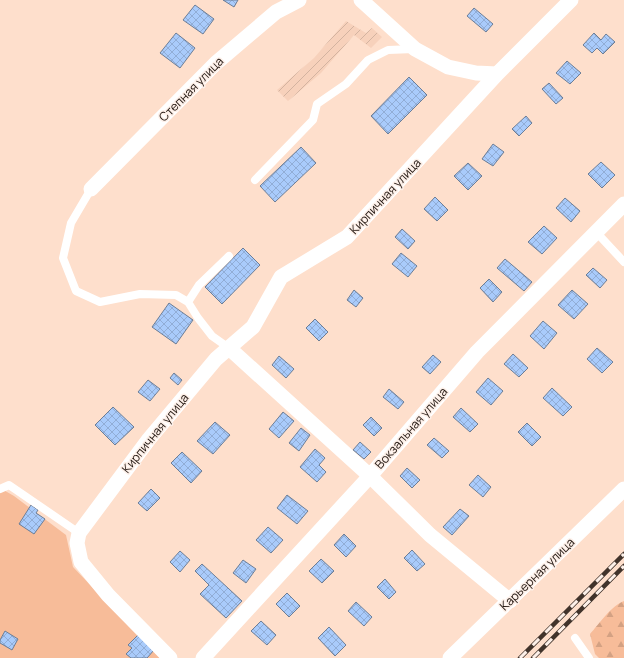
<svg xmlns="http://www.w3.org/2000/svg" width="624" height="658" font-family="Manrope,sans-serif">
<style>
.industrial{fill:url(#industrial-furrows)}
.forest{fill:url(#forest-firs)}
.green{fill:#f7bc99}
.building{fill:url(#building-cross-hatch);stroke:#6d7e96}
.lines{fill:none;stroke-linecap:round;stroke-linejoin:round}
.service{stroke:#fff;stroke-width:8}
.minor{stroke:#fff;stroke-width:15}
.rail-casing{stroke:#41332b;stroke-width:4.5}
.rail{stroke:#fdf0e9;stroke-width:3;stroke-dasharray:9;stroke-linecap:butt}
.labels{text-anchor:middle;dominant-baseline:central;stroke-width:3;stroke-linejoin:round;paint-order:stroke}
.street-label{font-size:12px;fill:#20150f;stroke:#fdf0e9}
</style>
<defs>
<pattern id="industrial-furrows" width="10" height="10" patternUnits="userSpaceOnUse"><rect width="10" height="10" fill="#f7d1bb"/><path d="M-1 1l2-2M0 10L10 0M9 11l2-2" fill="none" stroke="#d3b3a0"/></pattern>
<pattern id="forest-firs" width="22" height="20" patternUnits="userSpaceOnUse"><rect width="22" height="20" fill="#f7bc99"/><path d="M5 1l3.5 6h-7zM16 11l3.5 6h-7z" fill="#d3a183"/></pattern>
<pattern id="building-cross-hatch" width="8" height="8" patternUnits="userSpaceOnUse"><rect width="8" height="8" fill="#a9cbfb"/><path d="M0 0l8 8M0 8l8-8" fill="none" stroke="#91add6"/></pattern>
</defs>
<rect width="100%" height="100%" fill="#fedfcc"/>
<path class="industrial" d="M346,21L366,33L372,28L382,37L371,48L354,35L321,73L288,101L277,90L314,58Z"/>
<path class="forest" d="M624,601V658H599L595,654L590,634C599,624 612,605 624,601Z"/>
<path class="green" d="M0,488L14,496L66,535L73,567L160,658H0Z"/>
<path class="building" d="M223,0H238L234,7Z
M195,5L214,19L203,34L183,20Z
M474,8L493,24L486,32L467,16Z
M176,33L195,48L180,68L160,53Z
M594,33L601,40L606,34L615,42L603,54L597,48L592,53L583,45Z
M567,61L581,73L570,84L556,73Z
M409,77L427,95L388,134L371,116Z
M549,83L563,98L556,104L542,89Z
M526,116L532,123L519,136L512,129Z
M493,144L504,152L493,166L482,159Z
M301,147L316,163L275,202L260,186Z
M601,162L615,175L602,188L588,174Z
M468,163L482,176L468,190L454,176Z
M435,197L448,210L437,221L424,209Z
M565,198L580,211L571,222L556,208Z
M544,226L557,238L542,254L528,242Z
M402,229L415,241L408,249L395,237Z
M243,248L260,265L222,304L205,287Z
M401,253L417,266L408,277L392,264Z
M505,259L532,282L524,291L497,268Z
M593,268L607,280L600,288L586,275Z
M489,279L502,292L493,302L480,288Z
M354,290L363,298L356,307L347,300Z
M572,290L588,304L574,319L558,305Z
M169,303L193,320L176,344L152,327Z
M315,319L328,332L319,341L306,328Z
M543,321L557,333L544,349L530,336Z
M597,348L613,362L602,373L587,359Z
M513,354L528,368L519,377L504,364Z
M433,355L441,362L430,374L422,367Z
M279,356L294,369L286,378L272,365Z
M174,373L182,380L178,385L170,378Z
M488,378L503,391L491,405L476,392Z
M148,380L160,389L150,401L138,392Z
M552,388L572,407L563,416L543,398Z
M389,389L404,402L398,409L383,397Z
M113,407L134,427L115,445L95,425Z
M461,408L478,424L470,432L453,417Z
M283,412L294,421L279,438L269,429Z
M371,417L382,428L374,436L363,425Z
M215,422L230,435L213,454L197,441Z
M527,423L541,437L532,446L518,432Z
M301,428L310,435L299,451L289,443Z
M434,438L449,451L442,458L427,445Z
M360,442L371,452L364,459L353,450Z
M315,449L325,458L319,465L326,472L317,482L300,467Z
M182,452L202,471L191,483L171,463Z
M407,468L420,480L412,488L400,476Z
M478,475L491,487L483,497L469,485Z
M151,489L160,498L147,511L138,503Z
M287,495L308,511L297,524L277,508Z
M31,505L38,510L36,513L45,519L34,534L19,524Z
M460,509L469,516L452,535L443,527Z
M268,527L283,540L271,553L256,540Z
M344,534L356,546L346,557L334,545Z
M412,550L425,564L417,571L404,558Z
M180,551L190,560L180,572L170,562Z
M321,559L334,571L322,583L309,571Z
M243,560L256,569L246,583L233,573Z
M202,564L242,601L226,618L200,594L209,585L195,571Z
M385,579L396,592L389,599L377,587Z
M287,593L300,606L289,617L276,604Z
M356,602L372,617L364,626L348,611Z
M261,621L276,635L267,645L251,631Z
M329,627L346,645L335,656L318,638Z
M5,631L18,639L12,650L0,643V640Z
M138,635L154,650L147,658H131L126,654L132,648L128,645Z"/>
<g class="lines">
<path class="service" d="M255,180L313,120L317,104L346,84L368,60L388,50L414,49
M91,189L71,223L63,258L76,291L100,302L140,294L176,295L188,302L198,318L212,336L229,348
M597,233L624,262
M188,302L199,285L229,256
M0,489L9,485L79,533
M575,638L589,658"/>
<path class="minor" d="M361,0L415,49L448,67L476,73L497,74
M91,189L216,63L276,12L299,0
M229,348L370,476L430,535L510,601
M170,658L108,595L81,562L77,543L79,533L149,439L216,359L253,327L281,277L347,237L497,74L571,0
M203,658L370,476L477,352L624,204
M450,658L624,489"/>
<defs>
<path id="rail" d="M520,658L624,554
M533,658L624,566"/>
</defs>
<use href="#rail" class="rail-casing"/>
<use href="#rail" class="rail"/>
</g>
<g class="labels">
<g class="street-label">
<text transform="translate(191 89) rotate(-45)">Степная улица</text>
<text transform="translate(385 196) rotate(-47)">Кирпичная улица</text>
<text transform="translate(411 428) rotate(-49)">Вокзальная улица</text>
<text transform="translate(155 433) rotate(-51)">Кирпичная улица</text>
<text transform="translate(537 574) rotate(-44)">Карьерная улица</text>
</g>
</g>
</svg>
